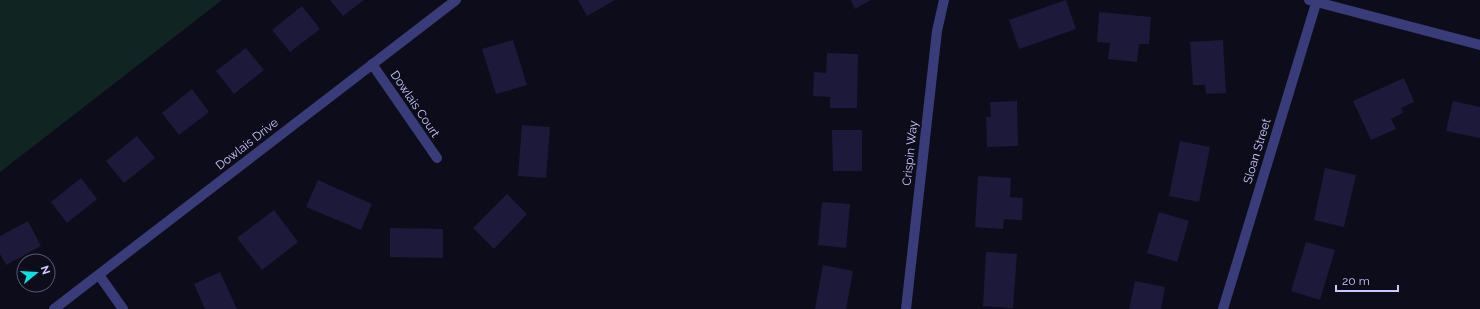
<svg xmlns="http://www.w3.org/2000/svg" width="1480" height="309" font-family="Raleway,sans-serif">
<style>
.green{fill:#102522}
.building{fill:#1d193b}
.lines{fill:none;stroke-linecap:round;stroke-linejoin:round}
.street{stroke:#393c78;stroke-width:10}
.labels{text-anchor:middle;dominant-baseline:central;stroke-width:4;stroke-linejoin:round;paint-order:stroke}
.street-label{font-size:12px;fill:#cbc9fc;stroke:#0d0c1b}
</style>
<rect width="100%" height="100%" fill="#0d0c1b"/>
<path class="green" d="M0,0H222L0,172Z"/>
<path class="building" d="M330,0H364L343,16Z
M578,0H615L587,16Z
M851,0H871L855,9Z
M1066,0L1076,29L1019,49L1009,20Z
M302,6L320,29L290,52L272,30Z
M1099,12L1151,17L1149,44H1139L1137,62L1108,59L1110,43L1097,42Z
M513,40L527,85L496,94L482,49Z
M1223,40L1226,93L1206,94L1205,85H1193L1190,42Z
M246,48L264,70L234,94L216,71Z
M827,53L858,54L857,108H830V97L813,96L814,72L826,73Z
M1404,78L1414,102L1401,108L1403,113L1391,119L1396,129L1371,140L1353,101Z
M192,89L209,112L179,135L162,113Z
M1017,101L1018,146L987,147L986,117H991L990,102Z
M1453,101L1480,107V138L1446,131Z
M522,125L550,127L546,178L518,176Z
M832,130H862V171H833Z
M137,136L155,158L124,183L106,161Z
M1180,141L1210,147L1199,202L1169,196Z
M1325,168L1356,175L1344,227L1314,220Z
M978,176L1011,178L1010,197L1023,198L1022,220L1004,219L1003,229L975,227Z
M81,178L97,199L67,223L51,202Z
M318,180L372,204L361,230L306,207Z
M507,194L527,214L494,249L473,228Z
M822,202L850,204L846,248L818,245Z
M274,210L298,242L262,270L237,238Z
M1159,212L1189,221L1177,262L1147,253Z
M28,221L41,246L6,265L0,254V236Z
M390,228L443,229V258L390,257Z
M1306,242L1335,250L1320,300L1291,291Z
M986,252L1017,254L1013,308L983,306Z
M823,265L853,271L846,309H815Z
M220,272L237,309H205L194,284Z
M1135,281L1165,287L1161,309H1129Z"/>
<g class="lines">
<path class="street" d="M1309,0L1480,45
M372,64L437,158
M99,275L123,309
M54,309L456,0
M906,309L937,31L944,0
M1223,309L1317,0"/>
</g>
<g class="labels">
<g class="street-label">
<text transform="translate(415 104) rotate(56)">Dowlais Court</text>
<text transform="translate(247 144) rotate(-38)">Dowlais Drive</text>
<text transform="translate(1257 151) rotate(-73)">Sloan Street</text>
<text transform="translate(910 153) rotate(-84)">Crispin Way</text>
</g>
</g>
<g transform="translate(36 273) rotate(72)"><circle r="19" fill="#0d0c1b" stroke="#595875"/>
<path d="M0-3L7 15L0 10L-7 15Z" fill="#0de0e5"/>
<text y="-6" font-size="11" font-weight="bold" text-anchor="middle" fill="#cbc9fc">N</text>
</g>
<path d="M1336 285v6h62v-6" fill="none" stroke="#cbc9fc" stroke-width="2"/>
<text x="1342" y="285" font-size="12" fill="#cbc9fc" stroke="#0d0c1b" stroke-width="3" paint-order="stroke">20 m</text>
</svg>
